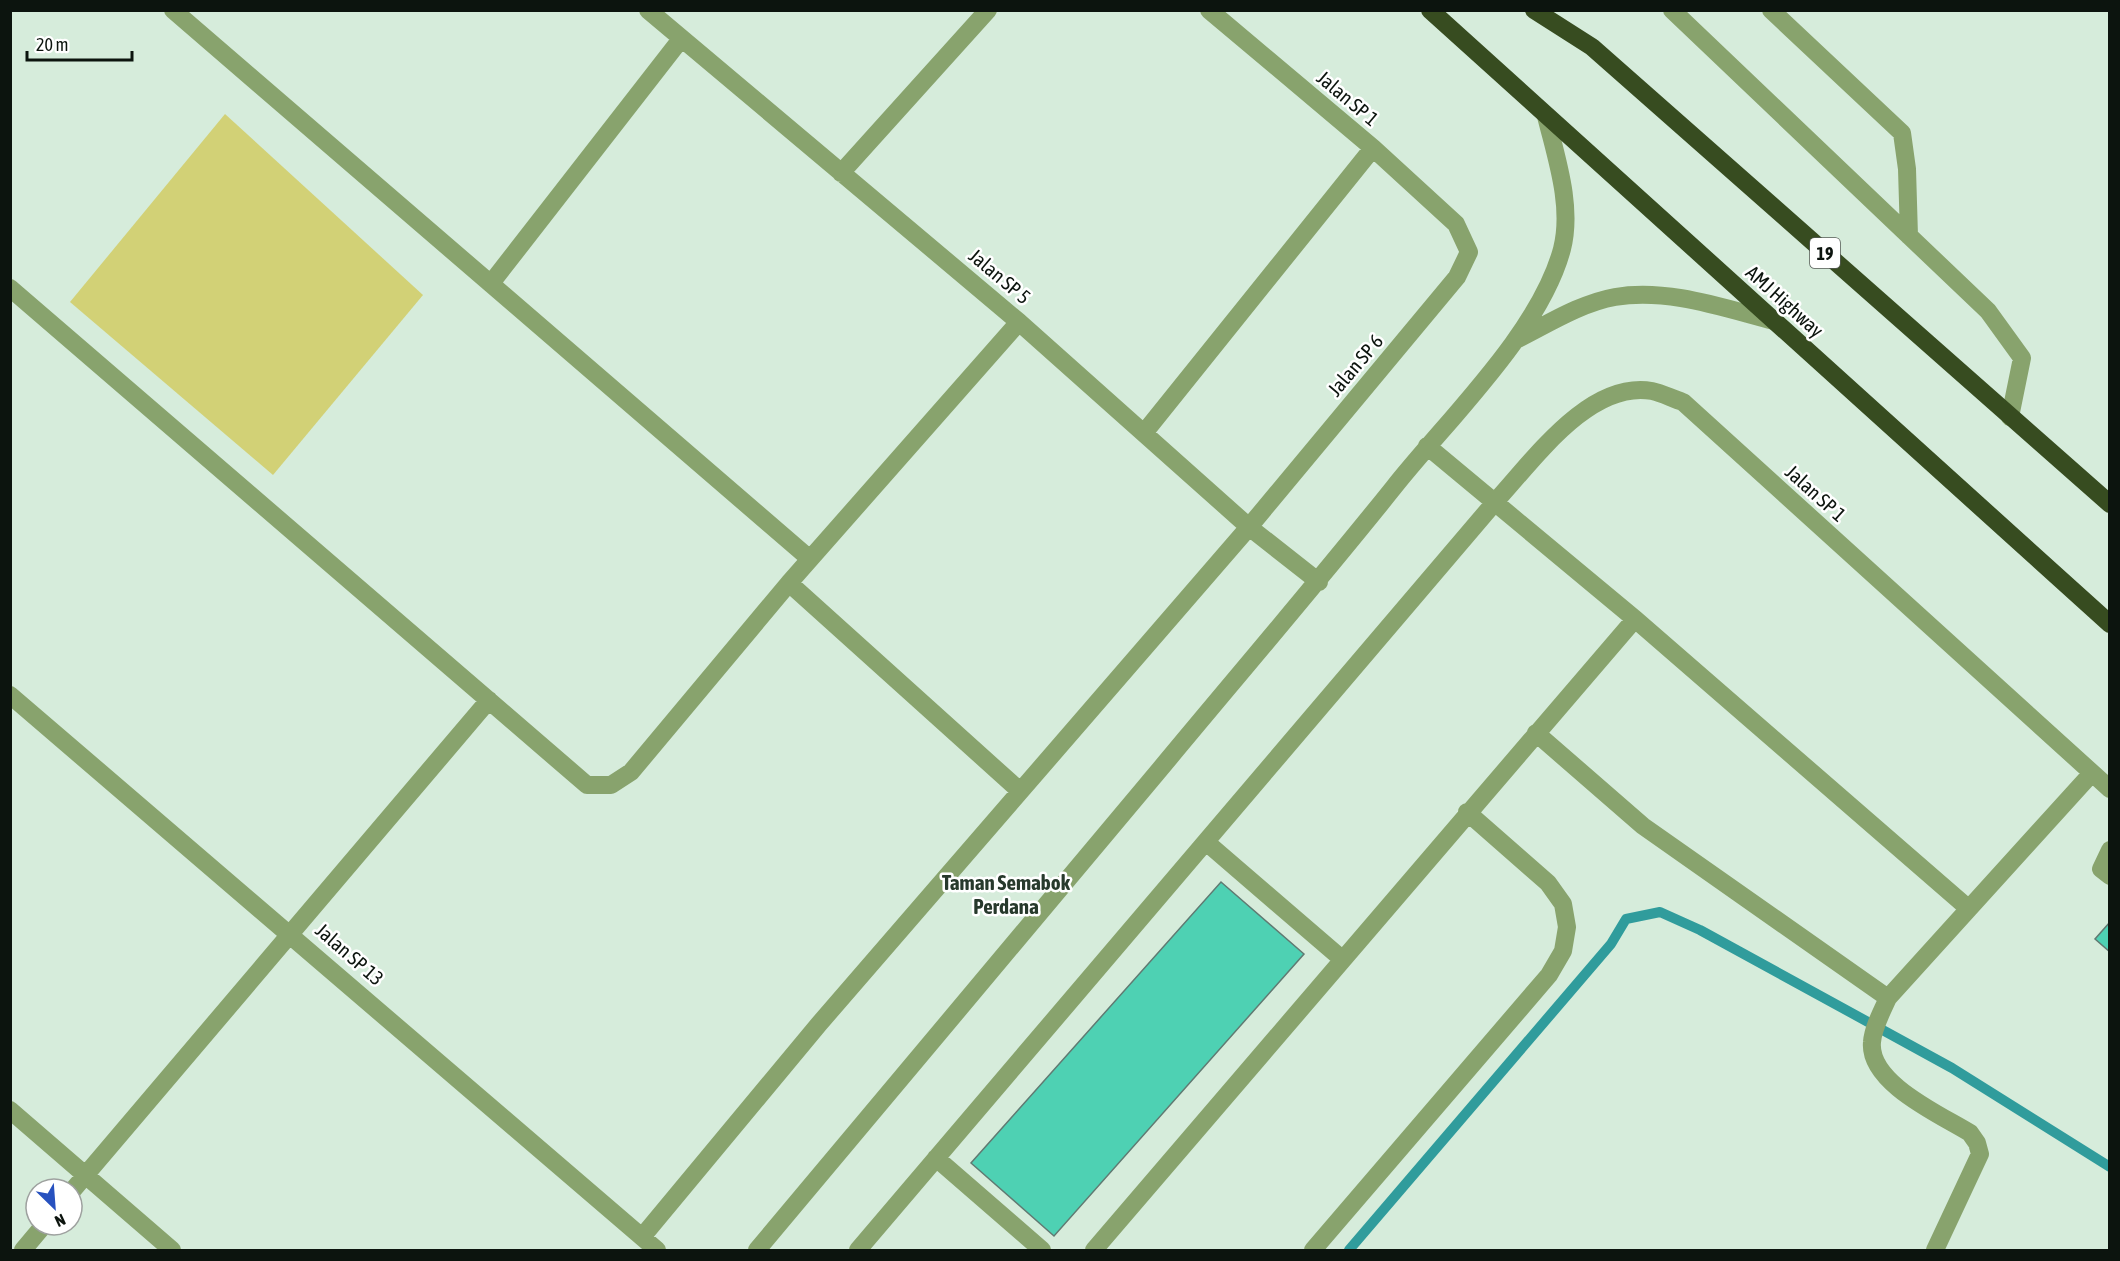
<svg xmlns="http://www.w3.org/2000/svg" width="2120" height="1261" font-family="'Asap Condensed',sans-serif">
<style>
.green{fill:#d2d176}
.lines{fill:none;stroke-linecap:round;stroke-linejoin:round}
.stream{stroke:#309c9c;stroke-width:10}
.building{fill:#4ed1b3;stroke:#607a72;stroke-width:1.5}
.minor{stroke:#88a36d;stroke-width:18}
.highway{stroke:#374c20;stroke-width:18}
.labels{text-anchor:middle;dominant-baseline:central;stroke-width:5;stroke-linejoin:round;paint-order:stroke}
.shield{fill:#fff;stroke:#555a56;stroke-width:1.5}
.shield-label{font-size:18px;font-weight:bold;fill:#0c140e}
.street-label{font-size:20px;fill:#0c140e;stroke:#fff}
.neighbourhood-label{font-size:21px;font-weight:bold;fill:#27392c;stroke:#fff}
</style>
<rect width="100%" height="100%" fill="#d6ecdb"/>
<path class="green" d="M225,114L423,295L273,475L70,302Z"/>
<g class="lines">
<path class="stream" d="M1349,1250L1611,944L1626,919L1660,912L1700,930L1952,1068L2110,1167"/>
</g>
<path class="building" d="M1221,882L1304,954L1054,1236L971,1163Z
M2110,922V952L2095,939Z"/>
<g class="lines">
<path class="minor" d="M173,10L810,559
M648,10L1019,322L1249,527L1319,582
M1672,10L1988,311L2022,358L2010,417
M1771,10L1902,133L1907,169L1909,236
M841,173L988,10
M492,282L681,39
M10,288L587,785H611L631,772L789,583L1019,322
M1518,339C1548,324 1581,303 1615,297C1668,288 1723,308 1774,321
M1144,433L1373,148
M1427,446L1635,619L1968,908
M789,583L1020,791
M10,695L657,1250
M1536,733L1643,826L1888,998
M1206,842L1342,959
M2110,850L2101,869L2110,876
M10,1110L172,1250
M936,1158L1042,1250
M72,1191L489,700
M642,1237L819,1024L1249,527L1457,277L1469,252L1456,224L1373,148L1209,10
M23,1250L44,1225
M757,1250C892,1090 1026,929 1161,768C1239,674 1318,582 1394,487C1447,420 1540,332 1562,249C1573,206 1556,157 1546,116
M858,1250L1495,502C1533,461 1589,380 1652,391C1662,393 1673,399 1683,402L2110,789
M1094,1250L1635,619
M1313,1250L1549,975L1563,951L1567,927L1563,904L1548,883L1467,812
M1935,1250L1980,1154L1977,1143L1970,1133C1941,1115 1868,1083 1872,1042C1873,1028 1882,1011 1888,998L2092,773"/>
<path class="highway" d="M1430,10L2110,624
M1534,10L1592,47L2110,504"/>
</g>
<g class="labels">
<rect class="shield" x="1810" y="238" width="30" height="30" rx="4.5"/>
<g class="shield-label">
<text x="1825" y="253">19</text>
</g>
<g class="street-label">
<text transform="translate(1348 98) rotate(40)">Jalan SP 1</text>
<text transform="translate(1000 276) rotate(40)">Jalan SP 5</text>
<text transform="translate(1785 301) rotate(42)">AMJ Highway</text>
<text transform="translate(1355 365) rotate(-50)">Jalan SP 6</text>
<text transform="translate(1816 493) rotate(42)">Jalan SP 1</text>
<text transform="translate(350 954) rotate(41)">Jalan SP 13</text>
</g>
<g class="neighbourhood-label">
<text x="1006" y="882">Taman Semabok<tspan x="1006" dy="24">Perdana</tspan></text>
</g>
</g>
<rect width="2120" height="1261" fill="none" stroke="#0c140e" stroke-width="24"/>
<g transform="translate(54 1207) rotate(155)"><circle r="28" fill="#ffffff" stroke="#9ea19f" stroke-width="1.5"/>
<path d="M0-4.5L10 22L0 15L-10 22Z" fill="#2751bf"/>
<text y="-9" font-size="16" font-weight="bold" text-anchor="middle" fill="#0c140e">N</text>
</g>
<path d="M27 51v9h105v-9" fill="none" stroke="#0c140e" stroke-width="3"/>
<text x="36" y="51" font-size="18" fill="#0c140e" stroke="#ffffff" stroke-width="4.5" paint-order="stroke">20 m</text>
</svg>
